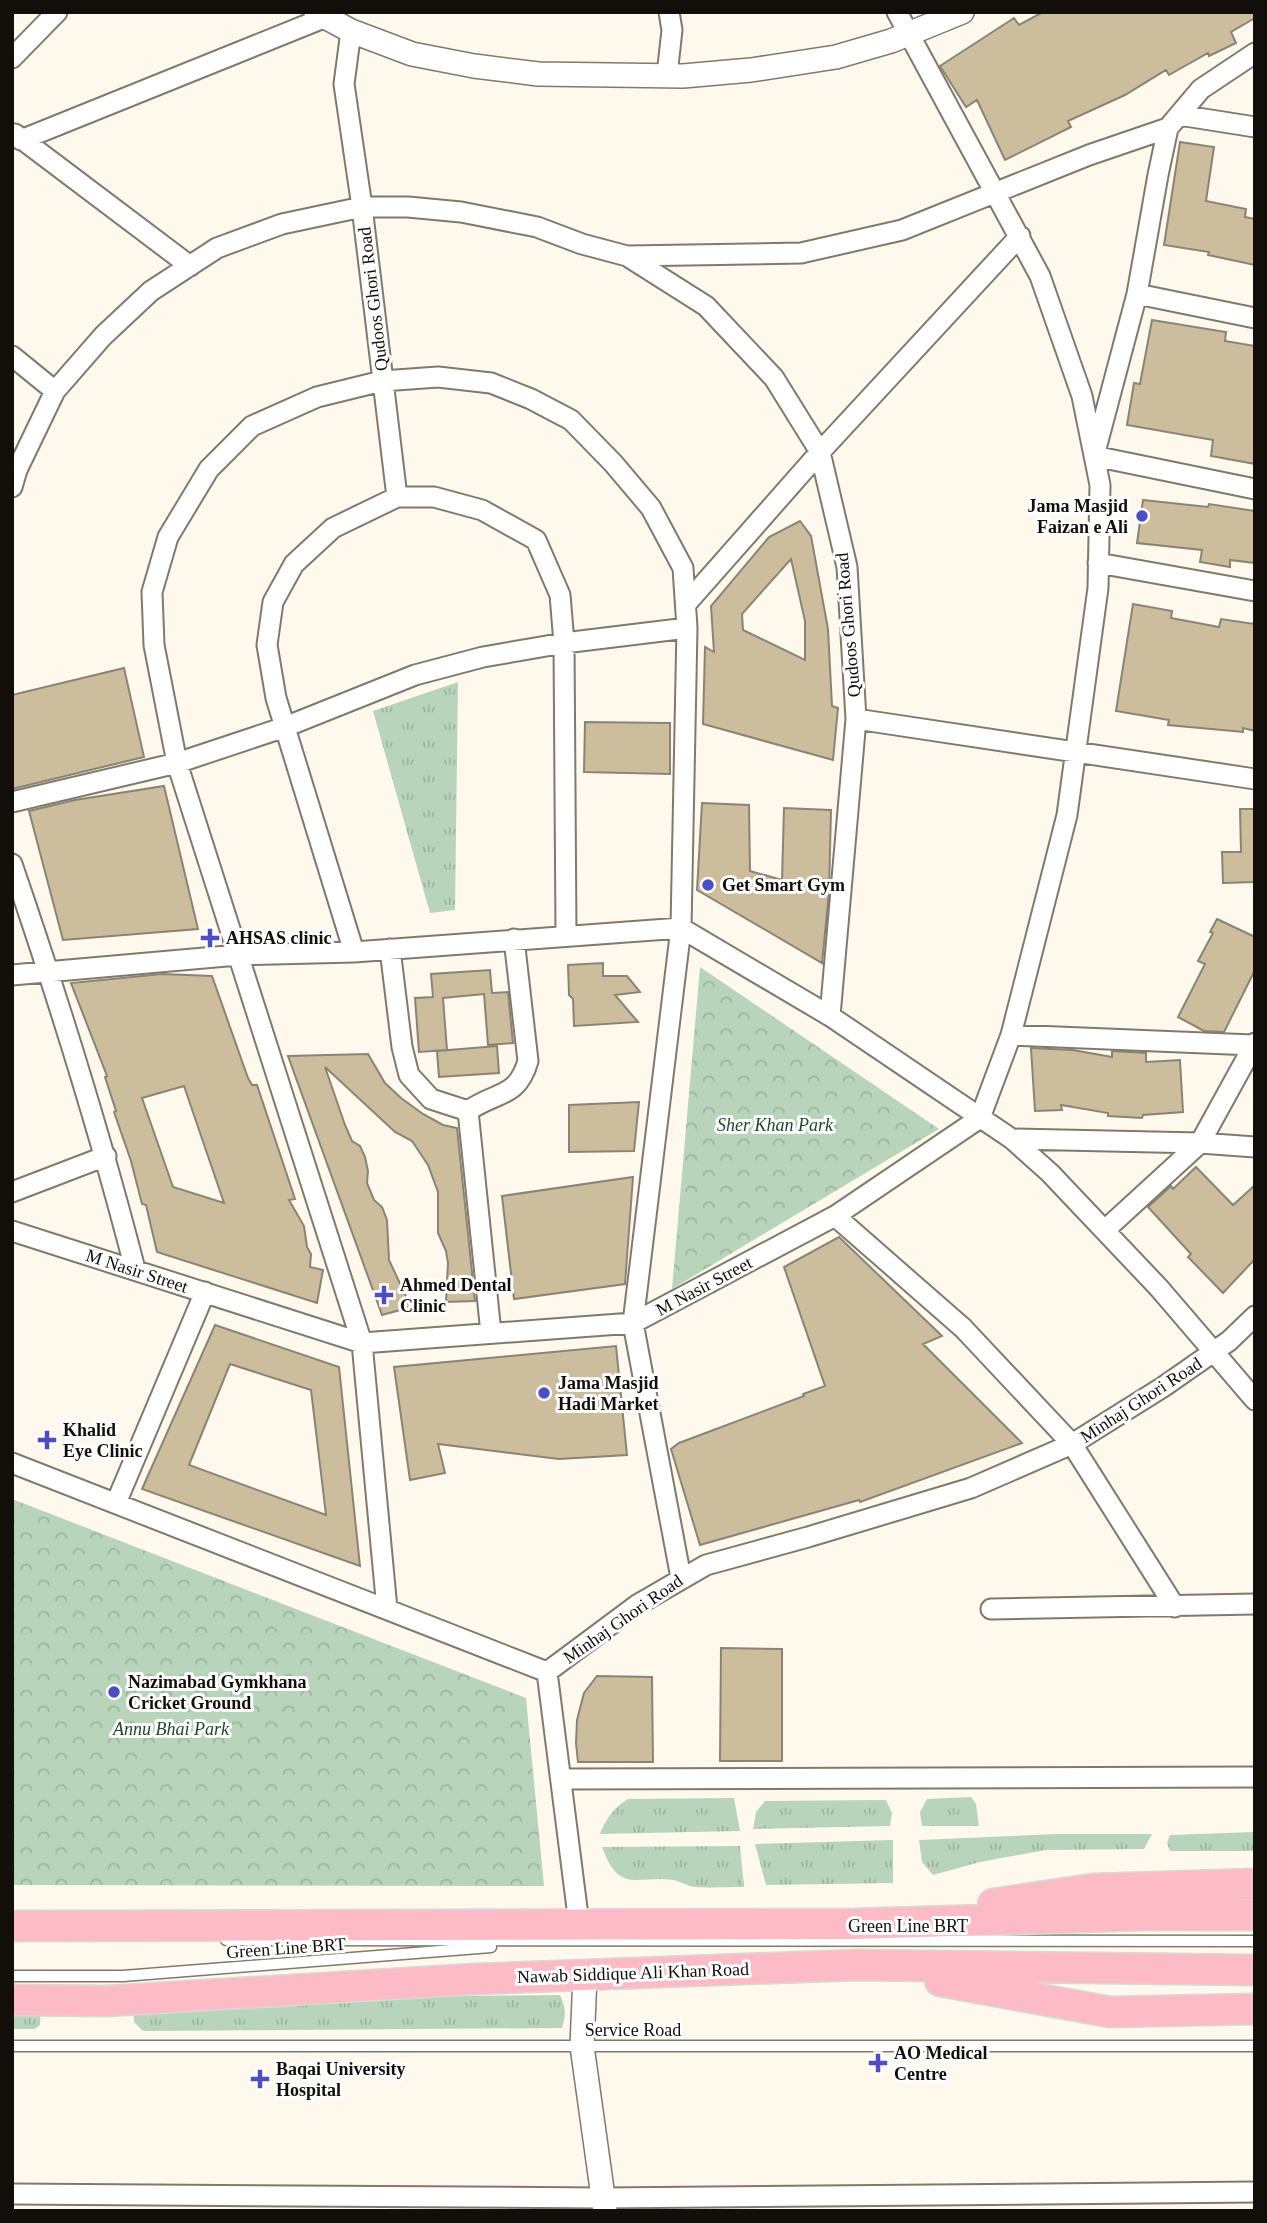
<svg xmlns="http://www.w3.org/2000/svg" width="1267" height="2223" font-family="'Times New Roman',serif">
<style>
.grass{fill:url(#grass-tufts)}
.forest{fill:url(#forest-crowns)}
.building{fill:#ccbd9c;stroke:#8a8477;stroke-width:2;fill-rule:evenodd}
.lines{fill:none;stroke-linecap:round;stroke-linejoin:round}
.service-casing{stroke:#807a6d;stroke-width:13}
.minor-casing{stroke:#807a6d;stroke-width:23}
.tertiary-casing{stroke:#807a6d;stroke-width:26}
.primary-casing{stroke:#d9d9d8;stroke-width:33}
.service{stroke:#fff;stroke-width:10}
.minor{stroke:#fff;stroke-width:19}
.tertiary{stroke:#fff;stroke-width:23}
.primary{stroke:#fdbbc6;stroke-width:30}
.poi-dot{fill:#4e4ec4;stroke:#fff;stroke-width:2.5}
.labels{text-anchor:middle;dominant-baseline:central;stroke-width:6;stroke-linejoin:round;paint-order:stroke}
.street-label{font-size:18px;fill:#120f0a;stroke:#fff}
.poi-label{font-size:18px;font-weight:bold;fill:#120f0a;stroke:#fff;text-anchor:start}
.park-label{font-size:18px;font-style:italic;fill:#1d4926;stroke:#fff}
</style>
<defs>
<pattern id="grass-tufts" width="24" height="20" patternUnits="userSpaceOnUse" patternTransform="scale(1.75)"><rect width="24" height="20" fill="#b8d4bb"/><path d="M3 7l-1-3M5 7V3M7 7l1-3M15 17l-1-3M17 17v-4M19 17l1-3" fill="none" stroke="#9db59f"/></pattern>
<pattern id="forest-crowns" width="20" height="18" patternUnits="userSpaceOnUse" patternTransform="scale(1.75)"><rect width="20" height="18" fill="#b8d4bb"/><path d="M2 6a3 3 0 1 1 6 0M12 15a3 3 0 1 1 6 0" fill="none" stroke="#9db59f"/></pattern>
</defs>
<rect width="100%" height="100%" fill="#fff9ed"/>
<path class="grass" d="M458,682L455,910L430,913L373,711Z
M971,1797L976,1804L979,1826H922L920,1812L927,1799Z
M734,1798L740,1831L600,1834C606,1819 613,1808 628,1799Z
M886,1800L892,1813L890,1826L753,1829L756,1812L765,1801Z
M1255,1832V1851H1170L1167,1843L1170,1835Z
M1057,1834H1152L1144,1849L1046,1850L980,1862L933,1875L922,1862L919,1840Z
M893,1840V1883L766,1885L755,1844Z
M740,1846L744,1887C728,1887 711,1888 694,1887C687,1886 680,1881 673,1880C638,1875 619,1895 602,1847Z
M560,1995C566,2007 566,2015 562,2028L143,2031L134,2022V2006L142,1999Z
M41,1996L40,2025L35,2029H12V1997Z"/>
<path class="forest" d="M700,967L939,1129L672,1289Z
M12,1499L526,1698L544,1886L12,1885Z"/>
<path class="building" d="M1043,12H1255V18L1231,32L1236,43L1209,56L1208,53L1169,75L1166,70L1125,95L1068,121L1071,127L1005,160L977,100L966,107L940,66L1014,18L1019,25Z
M1180,142L1214,147L1206,201L1246,209L1245,217L1255,219V265L1208,255L1209,252L1164,245Z
M1152,320L1226,332L1225,341L1255,346V464L1211,456L1213,440L1127,425L1134,383L1140,384Z
M1143,500L1208,507L1209,504L1255,511V563L1230,560V567L1200,562L1202,550L1137,543Z
M800,521L811,536L828,629L832,706L838,708L833,760L703,724L705,647L714,652L711,606L769,537ZM791,559L805,621V660L743,630L742,614Z
M1133,604L1172,611L1171,618L1219,627L1221,619L1255,624V731L1243,728V732L1168,725L1169,720L1116,711Z
M124,668L144,757L12,789V695Z
M585,722L670,723V774L584,772Z
M164,786L198,929L63,940L29,811L75,800Z
M702,803L749,805L750,871L782,880L784,808L831,810L829,892L822,963L697,890Z
M1240,809H1255V882L1223,883L1222,852H1241Z
M1217,919L1255,937V970L1224,1032L1204,1031L1178,1017L1205,964L1198,961L1213,933L1210,932Z
M603,963V976H627L640,992L615,995L638,1022L574,1026L573,999L569,995L568,965Z
M490,970L492,993L508,992L513,1043L488,1045L484,994L443,998L447,1050L419,1052L415,998L433,997L431,974Z
M162,974L212,976L248,1078L252,1085H257L295,1199L289,1200L304,1226L307,1247L311,1254L310,1267L323,1270L317,1303L157,1252L146,1205L142,1204L131,1161L114,1112L116,1111L105,1077L107,1076L71,983ZM184,1086L224,1203L173,1187L142,1098Z
M497,1046L499,1073L439,1077L437,1051Z
M1031,1048L1073,1050L1112,1057V1051L1146,1053V1062L1180,1060L1183,1112L1143,1115L1142,1118L1108,1116V1113L1061,1105L1062,1110L1035,1111Z
M368,1054L385,1083L401,1098L423,1114L443,1125L457,1128L475,1301L446,1302L448,1263L446,1251L438,1233V1192L428,1165L412,1141L395,1132L325,1067L345,1125L352,1141L360,1146L365,1157L368,1171L367,1183L374,1200L382,1207L387,1220L389,1260L411,1307L382,1315L288,1056Z
M639,1102L634,1151L569,1152V1105Z
M1196,1167L1233,1205L1255,1185V1259L1223,1293L1188,1257L1191,1254L1148,1207L1171,1186L1173,1189Z
M633,1177L625,1284L514,1299L502,1196Z
M839,1237L942,1336L923,1344L1022,1443L860,1502L859,1500L700,1545L671,1449L679,1443L804,1396L803,1394L825,1386L784,1267Z
M215,1325L339,1367L360,1566L142,1489ZM230,1364L311,1390L326,1515L189,1465Z
M616,1346L627,1455L559,1459L438,1444L445,1473L410,1480L394,1367Z
M721,1648L782,1649V1761H720Z
M597,1676L652,1677L653,1762H578L576,1743L577,1720L584,1693Z"/>
<g class="lines">
<defs>
<path id="service" d="M226,1940L1255,1941
M12,1976H123L491,1947
M12,2046H1255"/>
<path id="minor" d="M897,12L1040,276L1082,396L1100,485L1098,588L1067,815L1011,1035L980,1118
M351,31L344,84L362,207L397,497
M1255,53L1201,89L1168,128L1158,175L1137,294L1094,456L1255,489
M12,58L57,12
M667,75L672,30L669,12
M1179,115L1255,127
M15,134L190,266
M21,140L326,17
M628,256L801,253L902,230L1089,155L1168,128
M1137,294L1255,318
M12,356L55,391
M12,487L17,470L55,391L103,336L151,291L217,248L282,224L362,207H408L461,212L537,227L582,244L627,256L706,306L774,378L820,452L847,567L856,719L830,1016
M1098,563L1255,591
M686,604L820,452L1020,236
M856,719L1255,779
M12,802L177,763L285,727L415,675L483,657L564,643L687,628
M12,864C58,998 100,1133 135,1269
M390,949L402,1047L409,1075L431,1099L468,1111
M354,952L276,698L267,645L273,602L294,564L333,528L397,497H434L482,510L536,540L560,595L564,643L566,935
M12,975L238,955L354,952L681,928L830,1016L1012,1139L1050,1173L1159,1288L1255,1400
M1011,1035L1253,1045
M1012,1139L1200,1143L1255,1147
M12,1192L106,1156
M835,1216L963,1328L1072,1444L1175,1607
M1105,1230L1200,1143L1255,1043
M12,1231L362,1343L633,1323L835,1216L980,1118
M491,1333L468,1111C496,1091 517,1099 528,1061L514,939
M12,1463L547,1672
M116,1503L205,1292
M387,1609L362,1343L177,763L154,645L152,592L168,537L209,469L252,426L317,397L382,381L438,377L491,383L531,399L571,420L613,463L651,508L683,568L687,628L681,928L633,1323L681,1578
M991,1609L1255,1604
M547,1672L637,1605L706,1565L808,1537L971,1488L1072,1444L1163,1387L1229,1341L1255,1316
M547,1672L579,1924
M561,1779L1255,1777
M12,2194L603,2198L1255,2192"/>
<path id="tertiary" d="M316,12L351,31L412,54L474,66L538,74L683,76L751,70L836,57L891,41L962,12
M585,1976L582,2046L605,2211"/>
<path id="primary" d="M993,1904L1093,1889L1255,1884
M12,1926L854,1924L1144,1915H1255
M940,1981L1110,2012L1255,2009
M12,2000L107,2001L475,1979L855,1965L1255,1970"/>
</defs>
<use href="#service" class="service-casing"/>
<use href="#minor" class="minor-casing"/>
<use href="#tertiary" class="tertiary-casing"/>
<use href="#primary" class="primary-casing"/>
<use href="#service" class="service"/>
<use href="#minor" class="minor"/>
<use href="#tertiary" class="tertiary"/>
<use href="#primary" class="primary"/>
</g>
<g class="poi-dot">
<circle cx="1142" cy="516" r="7"/>
<circle cx="708" cy="885" r="7"/>
<path d="M206.5 927.5h7v7h7v7h-7v7h-7v-7h-7v-7h7z"/>
<path d="M380.5 1284.5h7v7h7v7h-7v7h-7v-7h-7v-7h7z"/>
<circle cx="544" cy="1393" r="7"/>
<path d="M43.5 1429.5h7v7h7v7h-7v7h-7v-7h-7v-7h7z"/>
<circle cx="114" cy="1692" r="7"/>
<path d="M874.5 2052.5h7v7h7v7h-7v7h-7v-7h-7v-7h7z"/>
<path d="M256.5 2068.5h7v7h7v7h-7v7h-7v-7h-7v-7h7z"/>
</g>
<g class="labels">
<g class="street-label">
<text transform="translate(373 299) rotate(-97)">Qudoos Ghori Road</text>
<text transform="translate(848 625) rotate(-95)">Qudoos Ghori Road</text>
<text transform="translate(137 1271) rotate(18)">M Nasir Street</text>
<text transform="translate(704 1286) rotate(-28)">M Nasir Street</text>
<text transform="translate(1141 1400) rotate(-33)">Minhaj Ghori Road</text>
<text transform="translate(623 1619) rotate(-35)">Minhaj Ghori Road</text>
<text x="908" y="1926">Green Line BRT</text>
<text transform="translate(286 1948) rotate(-4)">Green Line BRT</text>
<text transform="translate(633 1973) rotate(-2)">Nawab Siddique Ali Khan Road</text>
<text x="633" y="2030">Service Road</text>
</g>
<g class="poi-label">
<text x="1128" y="506" text-anchor="end">Jama Masjid<tspan x="1128" dy="21">Faizan e Ali</tspan></text>
<text x="722" y="885">Get Smart Gym</text>
<text x="226" y="938">AHSAS clinic</text>
<text x="400" y="1285">Ahmed Dental<tspan x="400" dy="21">Clinic</tspan></text>
<text x="558" y="1383">Jama Masjid<tspan x="558" dy="21">Hadi Market</tspan></text>
<text x="63" y="1430">Khalid<tspan x="63" dy="21">Eye Clinic</tspan></text>
<text x="128" y="1682">Nazimabad Gymkhana<tspan x="128" dy="21">Cricket Ground</tspan></text>
<text x="894" y="2053">AO Medical<tspan x="894" dy="21">Centre</tspan></text>
<text x="276" y="2069">Baqai University<tspan x="276" dy="21">Hospital</tspan></text>
</g>
<g class="park-label">
<text x="775" y="1125">Sher Khan Park</text>
<text x="171" y="1729">Annu Bhai Park</text>
</g>
</g>
<rect width="1267" height="2223" fill="none" stroke="#120f0a" stroke-width="28"/>
</svg>
